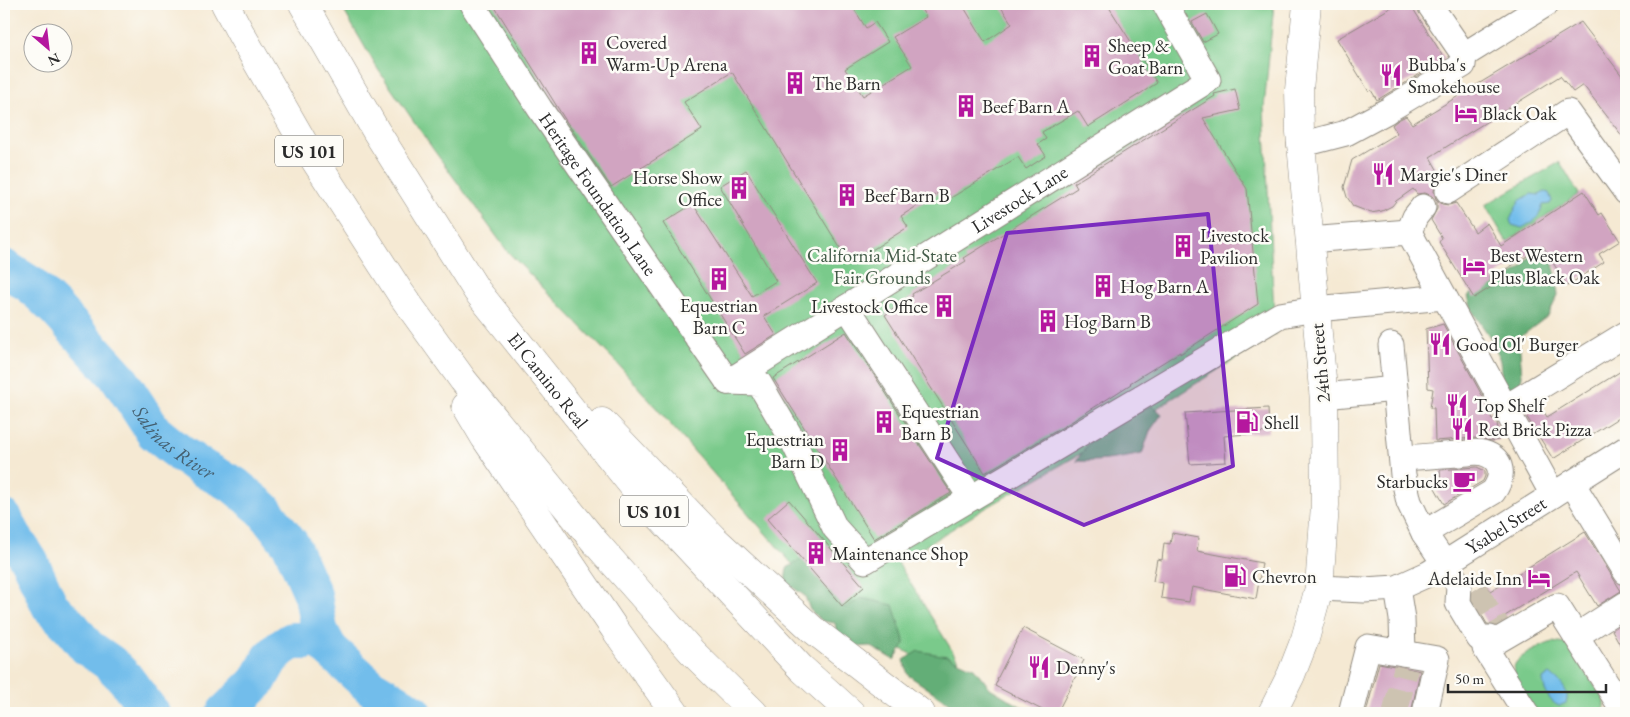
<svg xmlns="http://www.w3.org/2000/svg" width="1630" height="717" font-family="'EB Garamond',serif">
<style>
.green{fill:#7aca8b;stroke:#527a5b}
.forest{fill:#63ae77;stroke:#476c51}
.water{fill:#72bdeb;stroke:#4e748b}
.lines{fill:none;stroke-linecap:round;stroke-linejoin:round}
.river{stroke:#72bdeb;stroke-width:38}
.building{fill:#d1a4c1}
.minor-tunnel{stroke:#cdc3b1;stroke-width:25;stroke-dasharray:25 12;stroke-linecap:butt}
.minor-casing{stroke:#908a7f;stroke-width:27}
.major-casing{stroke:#908a7f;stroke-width:29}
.highway-casing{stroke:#908a7f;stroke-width:29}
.minor{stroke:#fff;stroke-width:25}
.major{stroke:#fff;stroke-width:28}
.highway{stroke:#fff;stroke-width:28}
.marked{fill:#7b2cbf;fill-opacity:0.2;stroke:#7b2cbf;stroke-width:4;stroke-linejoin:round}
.labels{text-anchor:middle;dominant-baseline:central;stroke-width:5;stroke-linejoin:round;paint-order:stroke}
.shield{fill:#fdfcf7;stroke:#6a6a68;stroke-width:1}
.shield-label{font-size:18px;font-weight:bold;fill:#2b2b2b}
.poi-label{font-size:19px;fill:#2b2b2b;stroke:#fdfcf7;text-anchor:start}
.street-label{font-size:19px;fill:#2b2b2b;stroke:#fdfcf7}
.park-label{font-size:19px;fill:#435b48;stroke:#fdfcf7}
.water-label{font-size:20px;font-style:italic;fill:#445e6e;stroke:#fdfcf7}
</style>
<rect width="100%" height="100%" fill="#fdfcf7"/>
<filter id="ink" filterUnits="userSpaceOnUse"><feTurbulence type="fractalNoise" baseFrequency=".02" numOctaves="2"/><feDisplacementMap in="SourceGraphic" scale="10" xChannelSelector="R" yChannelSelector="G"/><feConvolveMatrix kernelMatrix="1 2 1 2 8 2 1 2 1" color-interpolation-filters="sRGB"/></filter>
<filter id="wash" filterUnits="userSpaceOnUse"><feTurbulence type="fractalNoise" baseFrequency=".0096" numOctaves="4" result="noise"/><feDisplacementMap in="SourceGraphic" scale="20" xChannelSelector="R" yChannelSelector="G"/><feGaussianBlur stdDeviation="1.12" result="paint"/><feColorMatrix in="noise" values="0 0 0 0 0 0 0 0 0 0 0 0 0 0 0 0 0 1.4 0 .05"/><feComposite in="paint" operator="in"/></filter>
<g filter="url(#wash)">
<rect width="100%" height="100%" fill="#f5e9d3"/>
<path class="green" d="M340,4H1274L1264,108L1275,334L1122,430L979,512L898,563L958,660L942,671L835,613L617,363L508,252L433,149L377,68Z
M1560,162L1579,194L1507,242L1485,205Z
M1552,642L1566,644L1604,699V713H1534C1529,703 1513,678 1514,667C1516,656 1542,646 1552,642Z"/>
<path class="forest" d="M1534,251L1550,254L1556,275L1558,295L1548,316L1519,338L1522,376L1518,391H1503L1500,361L1494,343L1472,311L1468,296L1481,286L1506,278L1522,268Z
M1152,406L1162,414L1150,431L1142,454C1119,459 1099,462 1076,461L1092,439L1132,412Z
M802,559L815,563L817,577L830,587L845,608L861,598L893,605L905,643L894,660L870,646L856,647L837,638L835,623L822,621L810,610L805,596L785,582L787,568Z
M918,651L947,656L974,668L990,688L1032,713H979L976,709L952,705L908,675L904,660Z"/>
<path class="water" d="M1545,192L1549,193L1552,201L1550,204L1543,205C1539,219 1534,221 1522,228L1512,225L1510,220L1519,201L1531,194L1539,195Z
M1550,674C1559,681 1571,691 1566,703L1559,706C1549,702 1543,689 1543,679Z"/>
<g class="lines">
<g class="river">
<path id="s1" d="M4,268L31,285L56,309L119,378L154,432L181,454L204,469L234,485L263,509L291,545L313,595L319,630L329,649L371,687L414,713"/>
<path d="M4,519L10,532L30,562L50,606L72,628L87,647L110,663L125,678L151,713"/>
<path d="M225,713L258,681L270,659L280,649L292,641H306L319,630"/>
</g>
</g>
<g id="blocks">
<path class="building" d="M493,4H851L866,28L875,22L888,42L845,69L863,96L912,66L893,37L926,17L918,4H962L985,42L1012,24L999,4H1107L1157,83L1088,127L1078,111L1042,132L1046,139L1038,144L1046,156L1026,169L1018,157L949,199L943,190L901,216L908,227L850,264L732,72L684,102L702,130L611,187L566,121Z
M1397,4H1410L1445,59L1377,100L1371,90L1369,92L1337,39Z
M1207,14L1218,34L1203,42L1192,22Z
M1581,22L1626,81V141L1583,85L1573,92L1560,76L1430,157L1442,178L1435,184L1434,192L1436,199L1442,204L1449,205L1456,203L1475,232L1487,223L1501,246L1584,191L1599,215L1602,213L1620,241L1599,254L1604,262L1567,286L1543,246L1492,278L1496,284L1474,298L1439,242L1442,238L1431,220L1437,209V202L1432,196L1425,193L1417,194L1413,189L1396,201L1392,206L1382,211L1371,213L1353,206L1347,197L1344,187L1352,160L1397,133L1392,125L1398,120L1406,116L1412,124Z
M1235,89L1240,110L1203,118L1247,189L1258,304L1180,354V352L1130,383L1131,384L1068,424L985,473L885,315L913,296L912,294L966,261L964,258L1077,188L1074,183L1215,96L1214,94Z
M746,170L817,283L764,316L776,335L745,354L663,223L693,204L752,296L776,281L720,186Z
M1443,324L1484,399L1492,419H1495L1497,422L1499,440L1491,441L1474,438L1435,441L1434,408H1430L1433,389L1428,388L1426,329Z
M846,332L951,493L874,539L773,378Z
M1626,368V413L1553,459L1525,414L1540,405L1547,417Z
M1268,408L1269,432L1224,436L1226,462L1190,464L1185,413Z
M1477,467L1485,471V476L1483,481L1444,504L1435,488L1441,485L1440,470Z
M789,500L864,587L842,606L767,519Z
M1585,532L1621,591L1597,606L1576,572L1505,616L1506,619L1496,625L1487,624L1473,599V592L1485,584L1490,591Z
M1172,533L1199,538L1197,551L1262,563L1256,599L1192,587L1189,602L1161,598L1163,583L1153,581L1157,559L1162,560L1164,543L1170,544Z
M1626,621V655L1612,630Z
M1023,628L1084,660L1057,713H1048L995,686L998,679H997Z
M1379,663L1420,671L1411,713H1366Z"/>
</g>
</g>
<g filter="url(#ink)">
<use href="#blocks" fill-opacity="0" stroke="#908a7f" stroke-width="1"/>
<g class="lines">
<path class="minor-tunnel" d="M1475,590L1498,627
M1395,713L1406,668"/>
<defs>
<g id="minor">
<path id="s2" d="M472,4L540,109L728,382"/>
<path d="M1464,55L1546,4"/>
<path d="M1393,107L1463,65L1464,55L1429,4"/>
<path d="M1300,145L1346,133L1387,111"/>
<path d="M1448,191L1568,112L1626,192"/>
<path d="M1409,232L1415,217L1423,207"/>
<path d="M1309,240L1409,232L1553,495"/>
<path d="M847,307L971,498"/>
<path d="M1391,345L1403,475L1409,502L1424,533L1459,585L1458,603L1479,638H1490"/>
<path d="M728,382L759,383L792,439L835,528L865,561L1280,315L1316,309L1444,297"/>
<path id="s3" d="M728,382L1208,80L1165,4"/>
<path d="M1324,396L1395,389"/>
<path d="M1505,408L1626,334"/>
<path d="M1402,458C1421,457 1440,455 1460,454C1467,453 1476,451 1483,453C1504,459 1504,477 1493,492L1424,533"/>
<path d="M1572,483L1626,572"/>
<path id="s4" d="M1319,588L1364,590L1397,588L1428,574L1626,449"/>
<path d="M1397,588L1402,619L1403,653"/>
<path d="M1576,636L1626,604"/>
<path d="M1351,713L1368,647L1437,659L1425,713"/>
<path d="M1526,713L1485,648L1557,606L1625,713"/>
</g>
<path id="major" d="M1272,713L1291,675L1305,639L1319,588L1325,505L1324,401L1300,132L1299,90L1307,4"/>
<g id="highway">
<path d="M225,4L241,34L303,142L401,294L463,380L595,542L692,652L754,713"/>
<path id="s5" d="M303,4L376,131L477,291L645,501L801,668L851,713"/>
<path d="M466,406L485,438L614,628L675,713"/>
<path d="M602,422L713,538L812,629L921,713"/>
</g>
</defs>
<use href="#minor" class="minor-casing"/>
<use href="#major" class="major-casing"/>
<use href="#highway" class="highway-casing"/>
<use href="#minor" class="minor"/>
<use href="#major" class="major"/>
<use href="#highway" class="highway"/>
</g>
</g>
<path class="marked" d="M1208,214L1233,466L1084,525L937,458L1007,233Z"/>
<defs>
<symbol id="building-bare" viewBox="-9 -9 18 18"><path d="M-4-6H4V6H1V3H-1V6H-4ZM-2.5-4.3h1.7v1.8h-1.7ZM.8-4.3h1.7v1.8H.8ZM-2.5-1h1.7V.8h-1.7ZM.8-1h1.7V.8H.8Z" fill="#b5179e" stroke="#fdfcf7" stroke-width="2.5" paint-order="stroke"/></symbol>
<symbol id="restaurant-bare" viewBox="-9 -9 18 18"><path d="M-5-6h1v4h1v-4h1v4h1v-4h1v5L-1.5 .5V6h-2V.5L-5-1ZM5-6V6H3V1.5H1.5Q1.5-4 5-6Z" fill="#b5179e" stroke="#fdfcf7" stroke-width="2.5" paint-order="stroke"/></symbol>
<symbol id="hotel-bare" viewBox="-9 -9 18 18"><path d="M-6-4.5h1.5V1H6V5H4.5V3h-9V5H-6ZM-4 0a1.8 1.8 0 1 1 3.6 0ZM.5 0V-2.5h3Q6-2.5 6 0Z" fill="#b5179e" stroke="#fdfcf7" stroke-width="2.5" paint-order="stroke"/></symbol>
<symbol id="fuel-bare" viewBox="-9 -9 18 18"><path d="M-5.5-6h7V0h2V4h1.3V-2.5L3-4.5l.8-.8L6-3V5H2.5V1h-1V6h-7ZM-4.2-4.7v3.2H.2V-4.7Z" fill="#b5179e" stroke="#fdfcf7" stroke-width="2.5" paint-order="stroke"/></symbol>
<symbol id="cafe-bare" viewBox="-9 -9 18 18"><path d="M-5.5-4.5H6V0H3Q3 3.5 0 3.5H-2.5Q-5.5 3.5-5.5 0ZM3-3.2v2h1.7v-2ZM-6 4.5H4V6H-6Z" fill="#b5179e" stroke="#fdfcf7" stroke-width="2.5" paint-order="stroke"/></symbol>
</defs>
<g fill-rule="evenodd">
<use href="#building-bare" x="573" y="37" width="32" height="32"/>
<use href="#building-bare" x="1076" y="40" width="32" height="32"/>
<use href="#restaurant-bare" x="1375" y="59" width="32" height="32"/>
<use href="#building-bare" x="779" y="67" width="32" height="32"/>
<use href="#building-bare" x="950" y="90" width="32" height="32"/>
<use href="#hotel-bare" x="1450" y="97" width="32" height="32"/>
<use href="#restaurant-bare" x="1367" y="158" width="32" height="32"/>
<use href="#building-bare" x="723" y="172" width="32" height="32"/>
<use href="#building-bare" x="831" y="179" width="32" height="32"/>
<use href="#building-bare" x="1167" y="230" width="32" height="32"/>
<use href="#hotel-bare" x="1458" y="250" width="32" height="32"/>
<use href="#building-bare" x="703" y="263" width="32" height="32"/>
<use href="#building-bare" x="1087" y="270" width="32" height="32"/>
<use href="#building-bare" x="928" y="290" width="32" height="32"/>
<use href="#building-bare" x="1032" y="305" width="32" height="32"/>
<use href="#restaurant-bare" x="1424" y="328" width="32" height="32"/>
<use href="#restaurant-bare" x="1441" y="389" width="32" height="32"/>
<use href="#building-bare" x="868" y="406" width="32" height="32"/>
<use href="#fuel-bare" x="1231" y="406" width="32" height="32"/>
<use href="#restaurant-bare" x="1446" y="413" width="32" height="32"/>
<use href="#building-bare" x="824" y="434" width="32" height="32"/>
<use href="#cafe-bare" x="1448" y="465" width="32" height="32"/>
<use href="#building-bare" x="800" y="537" width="32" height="32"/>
<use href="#fuel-bare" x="1219" y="560" width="32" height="32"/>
<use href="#hotel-bare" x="1523" y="562" width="32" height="32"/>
<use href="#restaurant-bare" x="1023" y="651" width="32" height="32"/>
</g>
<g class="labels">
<g class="shield">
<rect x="275" y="135.5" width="68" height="31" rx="4"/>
<rect x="620" y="495.5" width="68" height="31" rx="4"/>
</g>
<g class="shield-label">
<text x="309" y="151">US 101</text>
<text x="654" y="511">US 101</text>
</g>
<g class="poi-label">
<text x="606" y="42">Covered<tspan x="606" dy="22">Warm-Up Arena</tspan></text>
<text x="1108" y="45">Sheep &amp;<tspan x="1108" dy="22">Goat Barn</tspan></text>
<text x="1408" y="64">Bubba's<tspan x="1408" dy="22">Smokehouse</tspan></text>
<text x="812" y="83">The Barn</text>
<text x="982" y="106">Beef Barn A</text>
<text x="1482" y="113">Black Oak</text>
<text x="1400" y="174">Margie's Diner</text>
<text x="722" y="177" text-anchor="end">Horse Show<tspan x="722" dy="22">Office</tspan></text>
<text x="864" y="195">Beef Barn B</text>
<text x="1200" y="235">Livestock<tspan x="1200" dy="22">Pavilion</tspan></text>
<text x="1490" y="255">Best Western<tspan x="1490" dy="22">Plus Black Oak</tspan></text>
<text x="1120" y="286">Hog Barn A</text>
<text x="719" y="305" text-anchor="middle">Equestrian<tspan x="719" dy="22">Barn C</tspan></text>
<text x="928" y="306" text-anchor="end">Livestock Office</text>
<text x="1064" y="321">Hog Barn B</text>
<text x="1456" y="344">Good Ol' Burger</text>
<text x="1474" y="405">Top Shelf</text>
<text x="901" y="411">Equestrian<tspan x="901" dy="22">Barn B</tspan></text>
<text x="1264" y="422">Shell</text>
<text x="1478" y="429">Red Brick Pizza</text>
<text x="824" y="439" text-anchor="end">Equestrian<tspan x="824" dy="22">Barn D</tspan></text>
<text x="1448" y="481" text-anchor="end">Starbucks</text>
<text x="832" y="553">Maintenance Shop</text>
<text x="1252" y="576">Chevron</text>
<text x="1522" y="578" text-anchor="end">Adelaide Inn</text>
<text x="1056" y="667">Denny's</text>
</g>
<g class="street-label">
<text stroke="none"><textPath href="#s2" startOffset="228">Heritage Foundation Lane</textPath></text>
<text stroke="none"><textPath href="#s3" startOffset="344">Livestock Lane</textPath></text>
<text transform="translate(1320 363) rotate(-95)">24th Street</text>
<text stroke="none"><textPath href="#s5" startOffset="450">El Camino Real</textPath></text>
<text stroke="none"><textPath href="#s4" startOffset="204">Ysabel Street</textPath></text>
</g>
<g class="park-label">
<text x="882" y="255">California Mid-State<tspan x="882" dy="22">Fair Grounds</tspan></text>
</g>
<g class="water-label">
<text stroke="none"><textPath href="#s1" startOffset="246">Salinas River</textPath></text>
</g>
</g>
<rect width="1630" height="717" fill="none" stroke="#fdfcf7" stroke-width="20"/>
<g transform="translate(48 48) rotate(152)"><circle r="24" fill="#fdfcf7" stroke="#a9a8a5"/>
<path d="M0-4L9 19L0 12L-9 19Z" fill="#b5179e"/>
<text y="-8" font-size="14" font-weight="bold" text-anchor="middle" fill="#2b2b2b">N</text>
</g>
<path d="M1448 684v8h158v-8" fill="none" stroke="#2b2b2b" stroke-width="2.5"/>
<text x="1455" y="684" font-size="15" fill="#2b2b2b" stroke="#fdfcf7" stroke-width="4" paint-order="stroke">50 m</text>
</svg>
